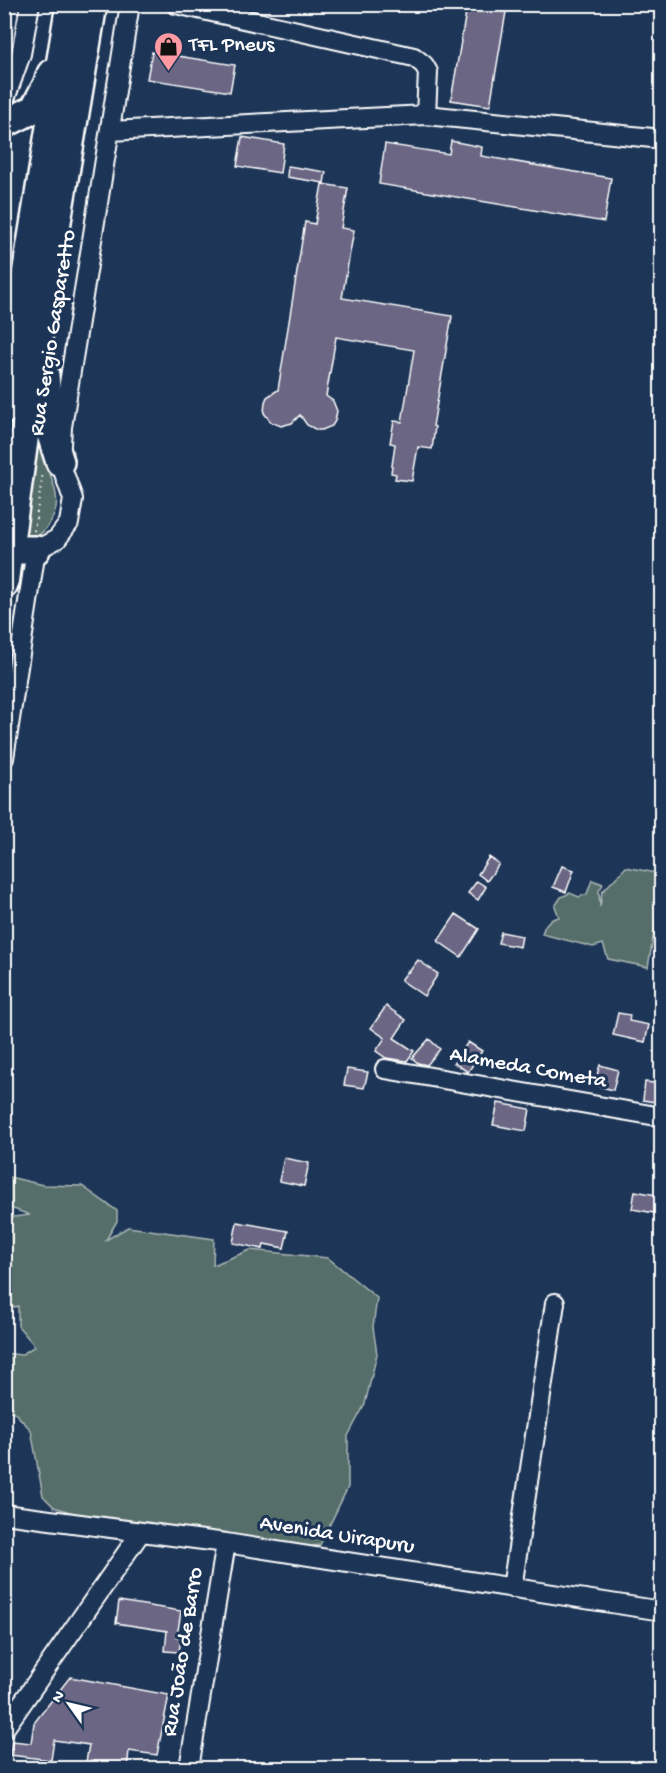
<svg xmlns="http://www.w3.org/2000/svg" width="666" height="1773" font-family="'Gochi Hand',sans-serif">
<style>
.green{fill:#566e6b;stroke:#aab6b5;stroke-width:1.5}
.building{fill:#6a6684;stroke:#fff;stroke-width:1.5}
.lines{fill:none;stroke-linecap:round;stroke-linejoin:round}
.minor-casing{stroke:#fff;stroke-width:22}
.highway-casing{stroke:#fff;stroke-width:32}
.path{stroke:#fff;stroke-width:2;stroke-dasharray:1.5 4.5;stroke-linecap:butt}
.minor{stroke:#1d3557;stroke-width:18}
.highway{stroke:#1d3557;stroke-width:27}
.labels{text-anchor:middle;dominant-baseline:central;stroke-width:6;stroke-linejoin:round;paint-order:stroke}
.poi-label{font-size:22px;fill:#fff;stroke:#1d3557;text-anchor:start}
.street-label{font-size:22px;fill:#fff;stroke:#1d3557}
</style>
<rect width="100%" height="100%" fill="#1d3557"/>
<filter id="ink" filterUnits="userSpaceOnUse"><feTurbulence type="fractalNoise" baseFrequency=".0167" numOctaves="2"/><feDisplacementMap in="SourceGraphic" scale="12" xChannelSelector="R" yChannelSelector="G"/><feConvolveMatrix kernelMatrix="1 2 1 2 8 2 1 2 1" color-interpolation-filters="sRGB"/></filter>
<g filter="url(#ink)">
<path class="green" d="M37,432C41,444 45,456 48,468C56,490 63,506 47,527C39,537 31,541 18,541Z
M626,867L661,874V901L657,916L648,967L608,959L603,944L593,947L542,934C545,923 548,920 559,917L555,906L561,897L570,893L579,897L587,894L592,880L603,884L599,891L600,907L602,892Z
M5,1176L43,1185L82,1186L117,1211V1221L106,1240L128,1227L214,1239L213,1265L250,1250L328,1258L377,1298L373,1327L377,1354L365,1404L348,1436V1487L320,1545L298,1548L222,1532H162L83,1516L54,1507L43,1496L31,1430L14,1412L5,1410V1353L21,1355L35,1346L18,1326V1306L5,1310V1218L30,1215L5,1206Z"/>
<path class="building" d="M467,6L506,12L490,106L451,100Z
M152,52L235,65L230,92L147,79Z
M242,137L284,144L280,173L237,166Z
M451,141L482,147L481,156L611,178L604,222L379,184L385,144L449,154Z
M288,166L326,172L324,183L287,177Z
M322,184L348,188L341,228L354,230L342,298L452,316L433,426L435,427L432,449L418,447L412,481L395,479L396,474L391,473L395,444L390,443L394,421L402,422L414,350L336,337L326,396L333,401L337,411L335,421L332,426L322,430H317L307,425L300,415L292,423L281,426L271,422L264,413L265,402L267,397L278,390L305,222L315,224Z
M489,857L499,864L487,881L478,874Z
M562,866L574,870L566,892L553,887Z
M477,881L486,887L478,900L468,893Z
M456,914L479,929L461,957L438,941Z
M501,932L522,936L520,947L498,943Z
M418,960L438,974L424,996L401,980L408,971L409,972Z
M386,1006L406,1020L394,1038L414,1051L407,1061L386,1058L376,1051L385,1038L371,1028Z
M618,1013L630,1015L629,1021L649,1025L645,1042L613,1035Z
M429,1039L440,1049L427,1065L418,1063L412,1058Z
M468,1042L482,1051L468,1072L454,1063Z
M600,1065L618,1070L613,1090L594,1085Z
M347,1069L368,1072L364,1088L344,1085Z
M645,1082L662,1084V1103L643,1100Z
M498,1103L530,1109L526,1131L493,1125Z
M284,1158L309,1163L304,1186L279,1181Z
M635,1191L662,1196L660,1214L632,1209Z
M237,1222L288,1231L284,1248L264,1244L263,1249L233,1243Z
M119,1601L181,1611L177,1637L181,1638L179,1652L165,1651L167,1631L116,1623Z
M70,1677L169,1695L157,1755L129,1751L127,1768H85L89,1745L54,1740L51,1760L10,1755L12,1741L31,1743L34,1723Z"/>
<g class="lines">
<defs>
<path id="minor" d="M176,4L414,57L424,65L428,72L426,115
M4,40L10,4
M4,102L21,54L30,4
M110,131L426,115L662,139
M4,758L36,550L57,539L69,523L73,499L60,462L62,427L130,4
M385,1069L662,1117
M4,1514L226,1543L662,1611
M512,1588L555,1303
M4,1729L141,1532
M189,1768L226,1543"/>
<path id="highway" d="M4,124L34,109L47,85L51,74
M45,375L49,428L60,462
M4,410L70,4
M4,547L10,550H36
M4,584L41,318L93,4"/>
</defs>
<use href="#minor" class="minor-casing"/>
<use href="#highway" class="highway-casing"/>
<path class="path" d="M34,531L43,472"/>
<use href="#minor" class="minor"/>
<use href="#highway" class="highway"/>
</g>
</g>
<defs>
<symbol id="shop-pin" viewBox="-11 -11 22 30"><path d="M0 17L-7.5 6A9.5 9.5 0 1 1 7.5 6Z" fill="#ff9aa2" stroke="#1d3557"/><path d="M-5-2.5h2.3a2.7 3.5 0 0 1 5.4 0H5L5.5 6h-11ZM-1.5-2.5h3a1.5 2.3 0 0 0-3 0Z" fill="#111"/></symbol>
</defs>
<g fill-rule="evenodd">
<use href="#shop-pin" x="152" y="30" width="33" height="45"/>
</g>
<g class="labels">
<g class="poi-label">
<text x="189" y="46">TFL Pneus</text>
</g>
<g class="street-label">
<text transform="translate(54 333) rotate(-81)">Rua Sergio Gasparetto</text>
<text transform="translate(528 1069) rotate(10)">Alameda Cometa</text>
<text transform="translate(337 1536) rotate(9)">Avenida Uirapuru</text>
<text transform="translate(184 1652) rotate(-81)">Rua João de Barro</text>
</g>
</g>
<rect width="666" height="1773" fill="none" stroke="#1d3557" stroke-width="24"/>
<rect x="12" y="12" width="642" height="1749" fill="none" stroke="#fff" stroke-width="2" filter="url(#ink)"/>
<g transform="translate(69 1704) rotate(304)" stroke="#1d3557" stroke-width="4.5" paint-order="stroke">
<path d="M0-4.5L10 22L0 15L-10 22Z" fill="#ffffff"/>
<text y="-9" font-size="16" font-weight="bold" text-anchor="middle" fill="#ffffff">N</text>
</g>
</svg>
